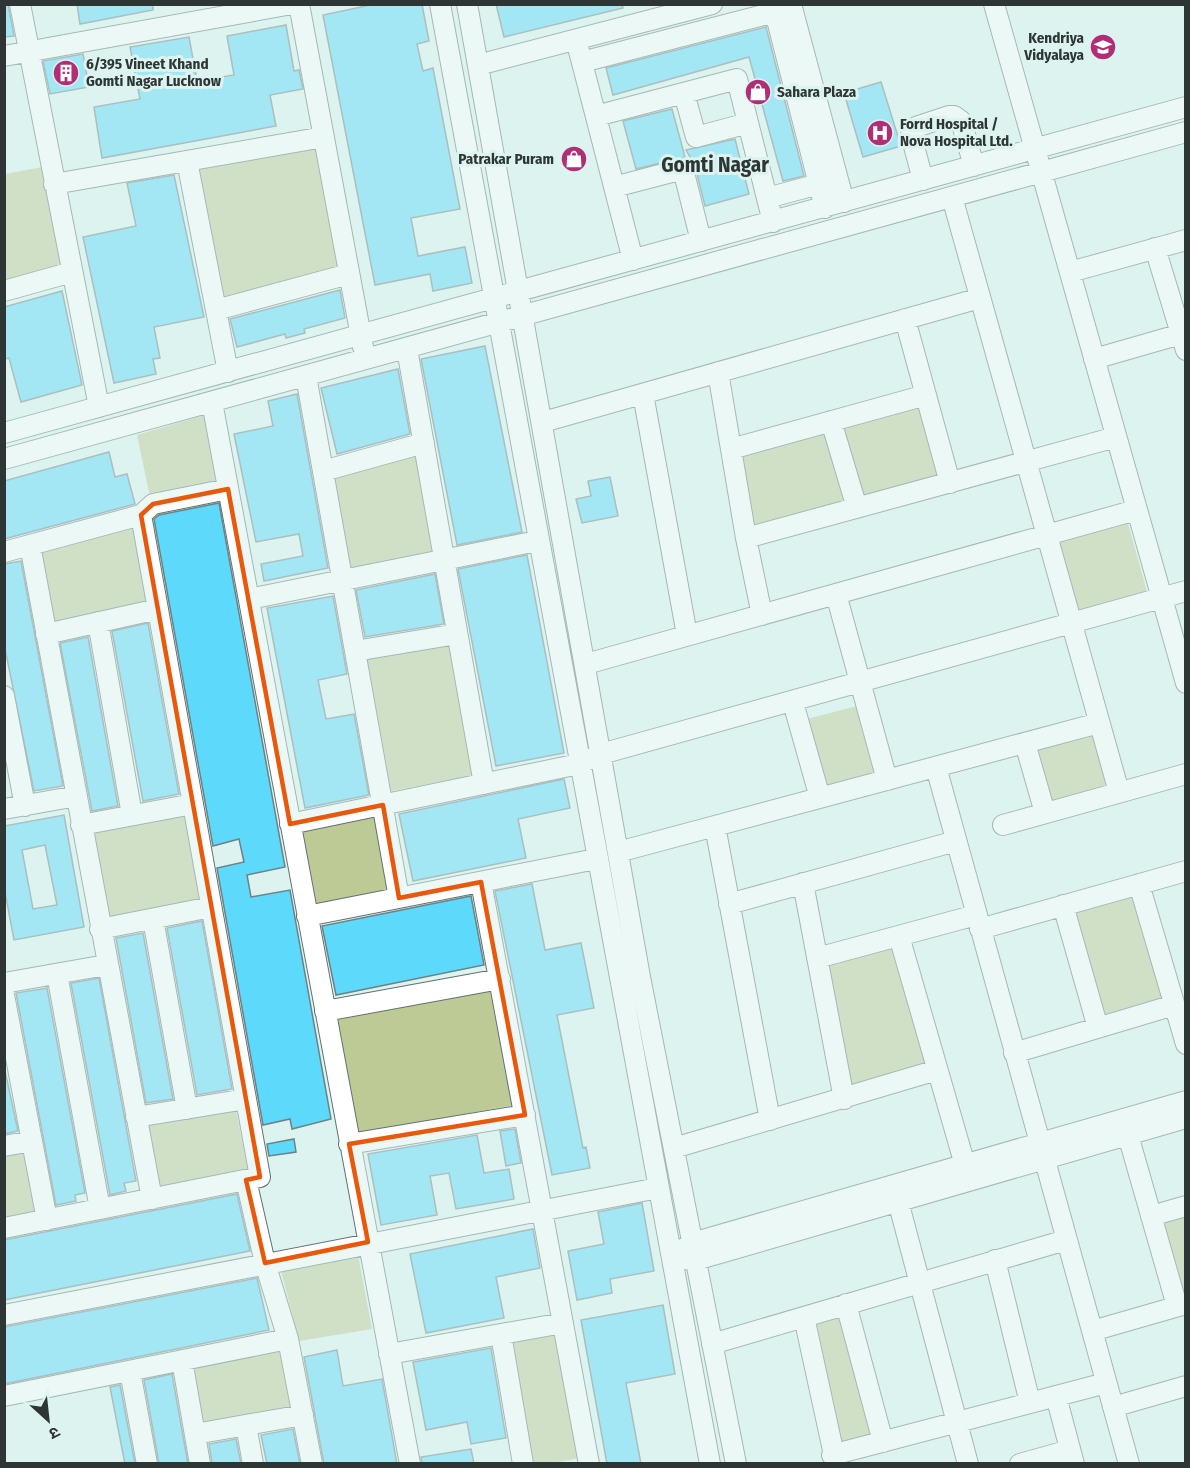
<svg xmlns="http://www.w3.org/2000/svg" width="1190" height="1468" font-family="'Fira Sans Condensed','Noto Sans Devanagari',sans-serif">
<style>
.green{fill:#beca95}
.building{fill:#5dd9fb;stroke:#6e8187;stroke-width:1.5;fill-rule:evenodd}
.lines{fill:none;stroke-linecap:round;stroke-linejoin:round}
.minor-casing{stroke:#5f7370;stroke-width:22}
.minor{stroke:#fff;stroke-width:20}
.marked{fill:none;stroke:#e8590c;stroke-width:4.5;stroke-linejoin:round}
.labels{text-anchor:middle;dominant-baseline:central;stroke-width:6;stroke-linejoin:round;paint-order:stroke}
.poi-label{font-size:15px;font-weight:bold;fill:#2d3634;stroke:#ddf3ef;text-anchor:start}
.district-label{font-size:21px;font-weight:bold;fill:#2d3634;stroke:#ddf3ef}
</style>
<rect width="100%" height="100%" fill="#ddf3ef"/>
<path class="green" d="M318,143L341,269L221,300L196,168Z
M43,167L62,264L5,282V174Z
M922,402L941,476L860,498L841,424Z
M204,415L217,486L150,497L137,435Z
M827,429L849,503L752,529L740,453Z
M419,450L435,553L349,568L331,475Z
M1127,520L1148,595L1079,615L1058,540Z
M135,526L151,607L52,628L38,553Z
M451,642L475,775L391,791L367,657Z
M857,706L876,777L825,791L807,719Z
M1094,731L1110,789L1049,806L1033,748Z
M187,811L204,903L105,922L88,830Z
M377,813L393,889L315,905L300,829Z
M1133,891L1165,1002L1105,1019L1073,909Z
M894,943L930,1062L851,1087L826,963Z
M493,986L514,1105L355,1134L333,1014Z
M235,1105L248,1170L156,1189L143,1124Z
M28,1149L40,1213L5,1220V1154Z
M1185,1216V1296L1182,1297L1161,1224Z
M358,1255L372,1329L299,1341L281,1271Z
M843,1313L875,1435L837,1447L812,1323Z
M557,1332L581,1458L551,1463H533L509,1341Z
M286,1350L297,1411L200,1429L189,1368Z"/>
<path class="building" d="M4,4H8L14,36L4,37Z
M77,4H153V10L80,24Z
M375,4H422L429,41L417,44L423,71L433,68L460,209L411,218L418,256L465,247L472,283L433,291L430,274L375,285L323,15Z
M496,4H622L623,8L504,37Z
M286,25L294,71L299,70L303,89L270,95L276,126L102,158L94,107L140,99L130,47L189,37L197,81L234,75L227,36Z
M766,27L804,176L783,181L749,57L613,95L606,68Z
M83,54L89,87L50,94L43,61Z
M881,82L901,146L863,157L844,93Z
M672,109L685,157L636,169L623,121Z
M735,139L749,194L705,206L695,166L686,150Z
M174,175L204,317L154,327L160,358L153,359L156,374L114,383L83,237L136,226L127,183Z
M340,290L345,318L304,329L305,333L286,338L285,334L237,347L230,319Z
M62,291L82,385L21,402L9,358L4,359V307Z
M485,346L522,532L457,545L421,359Z
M398,369L410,434L337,454L321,388Z
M297,394L328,568L264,581L261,564L303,556L299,534L256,542L234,434L273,426L268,401Z
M109,452L115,477L127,474L135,504L4,539V481Z
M610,477L618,516L582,523L576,499L591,496L588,481Z
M219,503L285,867L247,875L251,897L290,890L331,1119L292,1129L290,1119L263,1125L217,868L244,862L239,839L213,846L154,519L159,515Z
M527,555L564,753L496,766L458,569Z
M21,561L63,786L34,791L4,644V564Z
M435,574L444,624L365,637L356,590Z
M333,596L347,674L318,680L326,719L354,714L369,795L305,808L267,608Z
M148,623L179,794L143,801L112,631Z
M88,637L118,806L92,811L60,643Z
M564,779L570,808L518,819L526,858L413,881L399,814Z
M64,815L84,927L14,940L4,887V826ZM45,845L57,905L33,909L22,850Z
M532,884L545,950L581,943L594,1008L557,1015L583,1148L586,1147L590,1168L552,1175L495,891Z
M471,896L484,965L336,995L322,926Z
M202,921L232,1089L197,1095L167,928Z
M143,933L173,1099L146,1103L116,938Z
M99,978L136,1181L124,1183L126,1191L110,1195L71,983Z
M47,988L85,1193L75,1195L76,1201L56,1205L16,993Z
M4,1066L18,1131L4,1134Z
M515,1129L521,1163L506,1166L500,1131Z
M477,1135L484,1173L509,1169L514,1199L456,1209L449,1173L430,1176L437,1215L381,1225L368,1154Z
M294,1139L296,1152L269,1156L267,1144Z
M237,1194L250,1251L4,1300V1240Z
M642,1203L654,1271L610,1279L612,1293L577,1300L568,1251L604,1244L598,1212Z
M533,1229L540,1268L496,1277L504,1318L426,1333L410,1254Z
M257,1278L269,1330L4,1384V1327Z
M663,1305L675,1374L626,1383L641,1464H607L581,1320Z
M491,1348L506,1438L471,1444L467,1422L426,1430L413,1362Z
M337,1350L343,1386L382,1379L397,1464H324L304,1357Z
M172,1374L188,1464H159L144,1380Z
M120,1385L135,1464H125L110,1387Z
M293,1429L300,1464H267L261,1435Z
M236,1439L241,1464H212L209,1444Z
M471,1449L474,1464H422L421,1457Z"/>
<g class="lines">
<defs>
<path id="minor" d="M20,4L99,407
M299,4L363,347
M440,4L710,1464
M467,4L640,977L736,1464
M791,4L844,202
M994,4L1186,683
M579,51L633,260
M4,56L292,4
M582,62L775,12L825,208
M478,65L712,4
M684,93L696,137L748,123
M596,116L737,79L773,222
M187,161L228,372
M923,180L911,135L916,127L949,116H954L961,121L974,166
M54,184L324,137
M614,187L683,169L701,241
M952,197L1119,792
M767,198L819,184
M1155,248L1186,350
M1070,272L1186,240
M4,291L72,272
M216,310L349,274
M905,319L950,483
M407,349L484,784
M1094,359L1181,334
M718,372L746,538L762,615
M306,376L399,898
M643,394L687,635
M212,402L410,1464
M831,421L857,508
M543,422L980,298
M4,433L1186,107
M731,449L926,395
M4,459L1186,132
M323,471L424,443
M746,538L1116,437
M30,545L152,1199
M4,552L141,515L153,504L228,489
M836,594L887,780
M249,599L537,541
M98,622L132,815
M46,634L158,609
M355,651L457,634
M586,664L1136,510
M4,696L25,806
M796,713L820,798
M1025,743L1045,813
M936,767L1129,1464
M4,809L77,796
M290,824L579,764L601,754L1186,591
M81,825L193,804
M1003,825L1186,774
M715,826L770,1120
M618,852L1099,723
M481,882L589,1464
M803,883L844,1099
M1139,884L1186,1044
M729,904L956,841
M1063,905L1098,1028
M307,916L596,859
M153,919L187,1109
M100,929L211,907
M980,929L1186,871
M899,936L965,1165
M817,958L976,915
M57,974L100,1209
M4,983L106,965
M4,995L47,1220
M325,1011L500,979
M1014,1053L1174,1005
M136,1117L246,1099
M1128,1135L1177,1306
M349,1144L525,1115
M4,1146L32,1141
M674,1148L937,1070
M246,1180L265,1263L288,1339L312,1464
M898,1201L968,1464
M1151,1216L1186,1206
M4,1228L260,1177L141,515
M683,1249L692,1243L1186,1101
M685,1259L696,1260L1186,1118
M995,1260L1030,1403
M846,1304L883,1442
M4,1315L658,1188
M804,1317L836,1464
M1092,1331L1186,1304
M501,1334L523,1464
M712,1344L1066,1240
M389,1354L563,1323
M182,1360L200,1464
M130,1371L147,1464
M4,1396L288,1339
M1056,1396L1074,1464
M1113,1407L1186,1386
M246,1425L253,1464
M195,1434L303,1415
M832,1455L1106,1383
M1020,1464L1070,1450"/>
</defs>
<use href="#minor" class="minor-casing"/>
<use href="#minor" class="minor"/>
</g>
<path d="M0 0H1190V1468H0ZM228,489L290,824L383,805L399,898L481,882L525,1115L349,1144L368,1242L265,1263L246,1180L260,1177L141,515L153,504Z" fill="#ddf3ef" fill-opacity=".55" fill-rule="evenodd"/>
<path class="marked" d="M228,489L290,824L383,805L399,898L481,882L525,1115L349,1144L368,1242L265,1263L246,1180L260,1177L141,515L153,504Z"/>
<defs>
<symbol id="school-disc" viewBox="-11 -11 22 22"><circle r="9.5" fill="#b12d76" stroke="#ddf3ef"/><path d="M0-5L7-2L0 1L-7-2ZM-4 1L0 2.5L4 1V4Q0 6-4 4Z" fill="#fff"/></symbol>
<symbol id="building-disc" viewBox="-11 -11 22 22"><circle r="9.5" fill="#b12d76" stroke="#ddf3ef"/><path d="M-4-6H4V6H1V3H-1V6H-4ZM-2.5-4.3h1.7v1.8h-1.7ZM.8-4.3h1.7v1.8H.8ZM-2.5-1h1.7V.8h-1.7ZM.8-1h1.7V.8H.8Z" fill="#fff"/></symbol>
<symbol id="shop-disc" viewBox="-11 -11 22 22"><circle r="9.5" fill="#b12d76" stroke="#ddf3ef"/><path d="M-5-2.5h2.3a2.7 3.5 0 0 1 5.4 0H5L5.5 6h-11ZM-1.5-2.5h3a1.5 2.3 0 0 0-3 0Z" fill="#fff"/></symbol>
<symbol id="hospital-disc" viewBox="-11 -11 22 22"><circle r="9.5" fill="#b12d76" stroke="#ddf3ef"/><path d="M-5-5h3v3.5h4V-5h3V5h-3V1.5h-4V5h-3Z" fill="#fff"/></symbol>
</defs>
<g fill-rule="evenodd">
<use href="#school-disc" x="1088" y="32" width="30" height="30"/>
<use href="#building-disc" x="51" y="58" width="30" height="30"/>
<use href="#shop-disc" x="743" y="77" width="30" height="30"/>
<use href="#hospital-disc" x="865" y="118" width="30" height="30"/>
<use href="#shop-disc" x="559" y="144" width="30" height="30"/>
</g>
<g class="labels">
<g class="poi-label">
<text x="1084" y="38" text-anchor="end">Kendriya<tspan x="1084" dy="17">Vidyalaya</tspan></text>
<text x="86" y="64">6/395 Vineet Khand<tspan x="86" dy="17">Gomti Nagar Lucknow</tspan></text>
<text x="777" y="92">Sahara Plaza</text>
<text x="900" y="124">Forrd Hospital /<tspan x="900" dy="17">Nova Hospital Ltd.</tspan></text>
<text x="554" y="159" text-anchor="end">Patrakar Puram</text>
</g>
<g class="district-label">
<text x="715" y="165">Gomti Nagar</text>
</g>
</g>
<rect width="1190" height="1468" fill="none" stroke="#2d3634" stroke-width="12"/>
<g transform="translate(48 1420) rotate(153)" stroke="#ddf3ef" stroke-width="4.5" paint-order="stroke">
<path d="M0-4.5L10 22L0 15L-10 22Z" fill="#2d3634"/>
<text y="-9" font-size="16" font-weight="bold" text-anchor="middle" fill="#2d3634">उ</text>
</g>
</svg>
